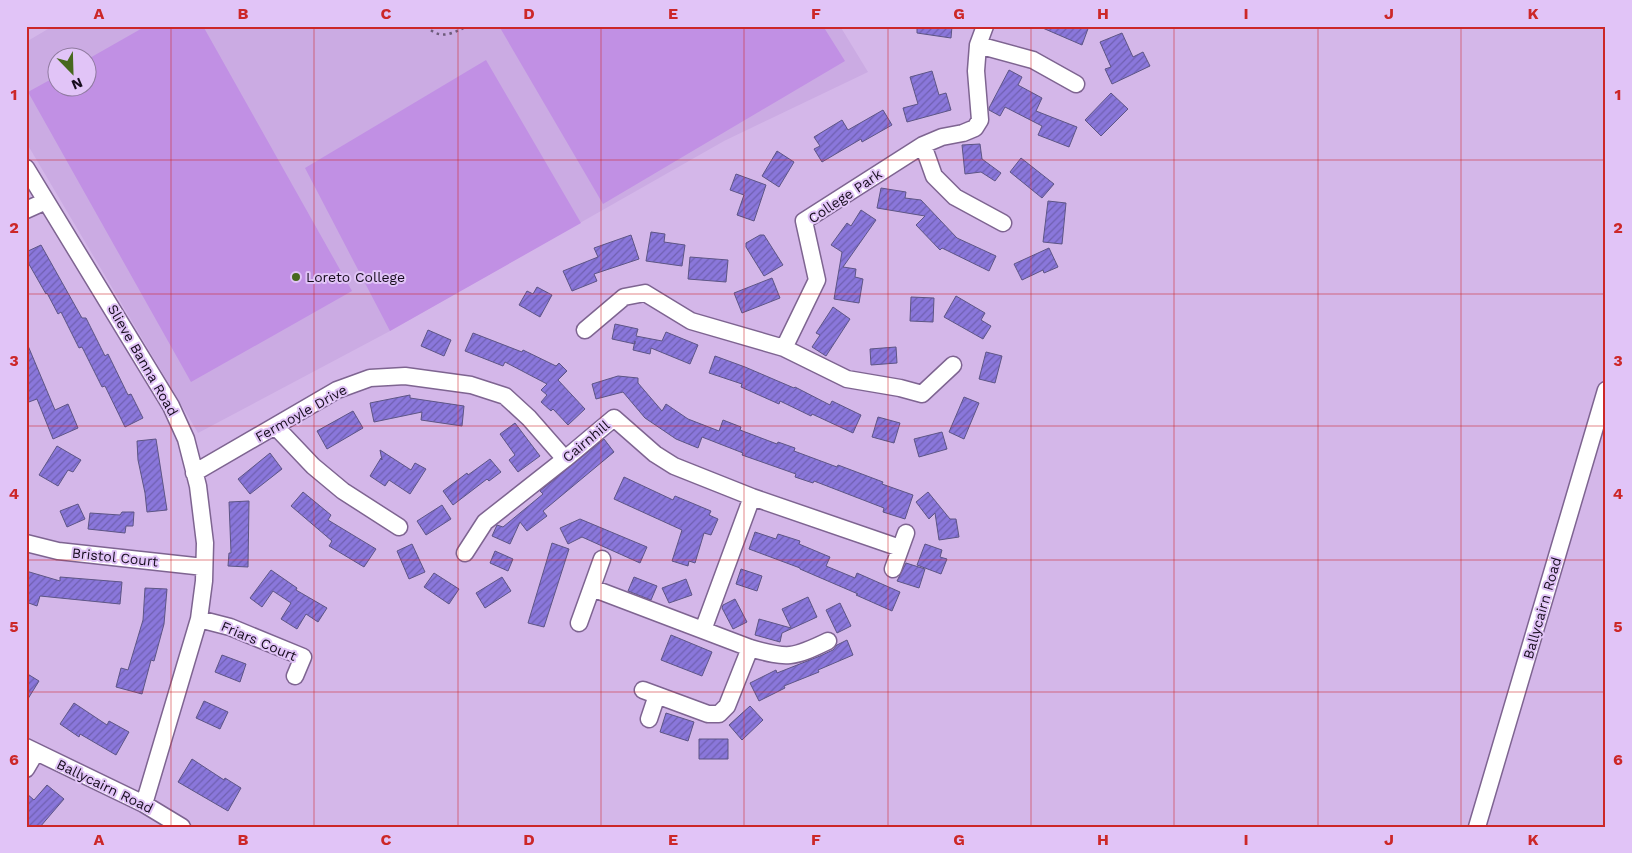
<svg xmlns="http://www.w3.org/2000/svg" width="1632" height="853" font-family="'Work Sans',sans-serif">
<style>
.built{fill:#cbabe3;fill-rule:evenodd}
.pitch{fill:#c190e4}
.building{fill:url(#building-hatch);stroke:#5d5585}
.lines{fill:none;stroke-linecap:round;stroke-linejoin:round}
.minor-casing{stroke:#7e6491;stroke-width:19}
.path{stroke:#6e5b7b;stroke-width:2.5;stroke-dasharray:2.5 4;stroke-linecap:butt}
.minor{stroke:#fff;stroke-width:16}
.grid{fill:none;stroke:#cc2728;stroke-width:1;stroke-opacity:0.55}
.poi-dot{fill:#47681e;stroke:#e1c4f7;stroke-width:2}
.labels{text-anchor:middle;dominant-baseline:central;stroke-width:4;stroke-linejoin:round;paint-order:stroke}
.street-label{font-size:14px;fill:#170d1e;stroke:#e1c4f7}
.poi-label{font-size:14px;fill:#170d1e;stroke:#e1c4f7;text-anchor:start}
.neatline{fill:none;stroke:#cc2728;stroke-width:2}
.grid-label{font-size:16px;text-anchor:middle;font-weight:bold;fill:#cc2728}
</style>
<defs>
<pattern id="building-hatch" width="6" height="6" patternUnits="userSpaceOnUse" patternTransform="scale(1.25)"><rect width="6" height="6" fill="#8a77db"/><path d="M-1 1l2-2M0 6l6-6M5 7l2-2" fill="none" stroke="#7060b1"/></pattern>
</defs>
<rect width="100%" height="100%" fill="#d4b7e9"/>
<path class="built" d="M53,26H840L868,72L724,141L390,331L198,433L26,142V42ZM58,58H88V88H58Z"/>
<path class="pitch" d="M146,26H203L352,291L191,382L28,92L57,76L58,88H88V59Z
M499,26H823L845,61L603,204Z
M486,60L581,223L390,331L305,168Z"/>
<path class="building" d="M917,26H952L951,38L917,33Z
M1038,26H1089L1082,45Z
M1122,33L1133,57L1143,52L1150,66L1112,84L1105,69L1111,67L1100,42Z
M1009,70L1022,77L1018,85L1042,98L1036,111L1077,127L1069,147L1038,135L1042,126L1005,107L1000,116L989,110V108Z
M932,71L939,95L946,93L951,110L907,122L903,108L918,104L910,77Z
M1111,93L1128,109L1101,136L1085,120Z
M883,110L892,125L862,142L861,139L822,162L814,149L820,146L814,137L842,120L848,130Z
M980,144L982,159L1001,173L995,181L981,172L965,174L962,145Z
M777,151L794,162L779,187L762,176Z
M1021,158L1054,184L1042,198L1010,172Z
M736,174L766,185L754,221L737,215L744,195L730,190Z
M881,188L906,192L905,198L921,200L957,238L996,256L989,271L942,248L940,250L916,225L925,216L877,208Z
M1048,201L1066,203L1062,244L1043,242Z
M861,210L876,220L843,267L856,269L855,277L863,279L859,303L834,299L842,252L831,245L847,223L851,226Z
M651,232L665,234L664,242L685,245L682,266L646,261Z
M631,235L639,259L594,274L597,281L572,291L563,271L598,257L594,248Z
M760,235H764L783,265L764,276L746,247V243Z
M41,245L82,318H86L105,356L108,354L128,395L131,394L143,418L125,427L105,386L102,387L82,347L79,348L61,312L58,314L47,293L46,294L26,259V252Z
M1049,248L1058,267L1044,273L1043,270L1022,280L1014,264Z
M690,257L728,260L726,282L688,279Z
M772,278L780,298L742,313L734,293Z
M537,287L552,295L540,317L519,305L527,291L533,294Z
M956,296L985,313L981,320L991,326L983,339L944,317Z
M911,297L934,298L933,322L910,321Z
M833,307L850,319L826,356L812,347L820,335L816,333Z
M615,324L638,329L636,336L662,341L666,332L698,345L690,364L651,348L650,354L633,350L635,341V344L612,339Z
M428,330L451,340L444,356L421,346Z
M473,333L522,352L523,350L556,366L559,363L567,371L558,380L585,409L568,425L553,409L551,411L541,402L547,395L541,390L547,384L505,362L503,366L465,351Z
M26,341L55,410L68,404L78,428L53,439L37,399L26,403Z
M896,347L897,363L871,365L870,349Z
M986,352L1002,356L995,383L979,379Z
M715,356L745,367L794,388L795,387L830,405L832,401L861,415L853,433L812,414L811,416L780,401L779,404L741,387L742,384L709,373Z
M618,376L638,378V383L662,411L666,404L688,419L719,431L723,420L741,427L740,430L777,444L778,442L795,448L794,451L837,467L838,465L883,482L882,484L913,495L905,519L883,512L884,508L814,481L813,483L795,477L796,474L742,455L743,453L702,437L698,448L676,439L645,418L623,392L596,399L592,384Z
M410,395V398L464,406L462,426L421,420L422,412L374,422L370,403Z
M964,397L979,403L964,439L949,432Z
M353,411L363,428L327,449L317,431Z
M878,417L900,423L894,443L872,437Z
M515,423L540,456L518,472L509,460L515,455L500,434Z
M942,432L947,449L919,457L914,439Z
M156,439L167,510L147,512L145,493L138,460L137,441Z
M604,439L614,452L543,511L547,516L527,531L520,522L510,544L492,536L497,525L503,527L543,494L540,491Z
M57,446L81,460L73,472L68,470L58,486L39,475Z
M380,450L411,470L415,463L426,469L410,494L389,480L385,486L370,476L381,458L382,460Z
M270,453L282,469L250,494L238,479Z
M490,459L501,472L489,481L487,479L453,505L443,491L467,473L468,475Z
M624,477L673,500L675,496L711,511L709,515L718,519L711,535L704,533L695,563L689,561L688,566L672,561L682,530L614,499Z
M303,492L331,515L328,520L376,549L364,567L329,546L332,541L291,506Z
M928,492L950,519H956L959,537L939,540L935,513L929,519L916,502Z
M249,501L248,567L228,566L229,553H231L229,502Z
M78,504L85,519L67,527L60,511Z
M442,505L451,519L426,535L417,521Z
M122,512H134L133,526H126L125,533L88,529L90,513L120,515Z
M580,519L647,547L640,563L582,537L568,544L560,528Z
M755,532L776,539L778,534L800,541L799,544L830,557L826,566L855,578L857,573L900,592L892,611L856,595L858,594L800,569V568L749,549Z
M552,543L569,549L544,627L528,623Z
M412,544L425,572L409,579L397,551Z
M925,544L942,550L940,557L947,559L941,574L917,565Z
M495,551L513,559L508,571L490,563Z
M906,563L925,569L919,588L897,581Z
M741,569L762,576L757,591L736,584Z
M271,570L297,588L296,590L327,608L318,622L306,614L297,629L281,619L291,603L273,591L262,607L250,598Z
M26,571L60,581V577L122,582L120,604L40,596L37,606L26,602Z
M434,573L459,589L449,604L424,587Z
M502,577L511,591L485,608L476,593Z
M634,577L657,586L651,600L628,591Z
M686,579L692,595L669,603L662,588Z
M145,588L167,589L164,624L154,661L151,660L142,694L116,687L121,668L128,670L143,620Z
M808,597L817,617L782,633L780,642L755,635L759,619L791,628L782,609Z
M735,599L747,622L733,629L722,608L723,605Z
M840,603L851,626L837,633L826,610Z
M671,635L712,652L702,676L661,660Z
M847,640L853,655L818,670L819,672L784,686L785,688L759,701L750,683L776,670L777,673L820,656L833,650L837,645Z
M222,655L246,664L240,682L215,672Z
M26,673L39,681L26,702Z
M204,701L228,712L220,729L196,718Z
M74,703L107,725L109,721L129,732L116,755L80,734L79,737L60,724Z
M750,706L763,720L742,740L729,725Z
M666,713L694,722L688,741L660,732Z
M699,739H728V759H699Z
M192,759L224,780L225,778L241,788L228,811L178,782Z
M47,785L64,799L40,827H26V793L34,800Z"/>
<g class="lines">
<defs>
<path id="minor" d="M978,45L1033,60L1076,84
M923,145L934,176L955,197L1003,223
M26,168L171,406L186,439L198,486L205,543L204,581L199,619L144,804
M26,210L46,201
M585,330L624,297L645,293L691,321L784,348L817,280L804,221L923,145L942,137L963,133L975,128L980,120L976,71L978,45L985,26
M784,348L847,379L900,388L922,394L953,365
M275,426L313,466L343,491L399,527
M194,473L337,390L370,378L405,376L471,385L505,396L529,418L565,459
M26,543L58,551L204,567
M465,553L485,522L565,459L614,418L655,454L674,466L752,497L900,548
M893,569L906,533
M592,588L750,648C788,659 793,658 828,641
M199,619L230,627L303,657L295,676
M579,623L602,559
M703,630L752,497
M643,690L708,714H719L727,706L750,648
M649,719L657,695
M26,747L144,804L182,827
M26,769L36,752
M1477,827L1606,390"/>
</defs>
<use href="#minor" class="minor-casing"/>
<path class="path" d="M426,26C441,41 452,33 468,26"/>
<use href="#minor" class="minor"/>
</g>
<path class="grid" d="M171,26V827M314,26V827M458,26V827M601,26V827M744,26V827M888,26V827M1031,26V827M1174,26V827M1318,26V827M1461,26V827M26,160H1606M26,294H1606M26,426H1606M26,560H1606M26,692H1606"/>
<circle class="poi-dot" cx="296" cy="277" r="5"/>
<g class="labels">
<g class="street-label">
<text transform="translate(845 196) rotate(-34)">College Park</text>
<text transform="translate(143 360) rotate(60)">Slieve Banna Road</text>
<text transform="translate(301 413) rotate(-29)">Fermoyle Drive</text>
<text transform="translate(586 441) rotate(-40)">Cairnhill</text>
<text transform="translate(115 557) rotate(6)">Bristol Court</text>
<text transform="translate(1542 608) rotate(-74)">Ballycairn Road</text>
<text transform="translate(259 641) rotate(23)">Friars Court</text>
<text transform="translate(105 786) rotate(26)">Ballycairn Road</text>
</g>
<g class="poi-label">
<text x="306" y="277">Loreto College</text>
</g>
</g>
<rect width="1632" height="853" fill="none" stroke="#e1c4f7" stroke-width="55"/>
<g transform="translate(72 72) rotate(157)"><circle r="24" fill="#e1c4f7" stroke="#907ba0"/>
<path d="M0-4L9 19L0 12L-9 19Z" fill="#47681e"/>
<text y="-8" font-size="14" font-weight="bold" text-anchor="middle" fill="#170d1e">N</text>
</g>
<rect x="28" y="28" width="1576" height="798" class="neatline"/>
<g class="grid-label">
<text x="99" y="19">A</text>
<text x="243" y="19">B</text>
<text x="386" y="19">C</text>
<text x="529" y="19">D</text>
<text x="673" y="19">E</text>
<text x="816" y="19">F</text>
<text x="959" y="19">G</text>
<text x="1103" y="19">H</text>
<text x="1246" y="19">I</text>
<text x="1389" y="19">J</text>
<text x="1533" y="19">K</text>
<text x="14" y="100">1</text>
<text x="1618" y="100">1</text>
<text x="14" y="233">2</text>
<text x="1618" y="233">2</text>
<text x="14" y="366">3</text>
<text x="1618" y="366">3</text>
<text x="14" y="499">4</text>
<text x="1618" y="499">4</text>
<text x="14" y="632">5</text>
<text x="1618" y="632">5</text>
<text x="14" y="765">6</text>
<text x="1618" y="765">6</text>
<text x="99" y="845">A</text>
<text x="243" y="845">B</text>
<text x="386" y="845">C</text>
<text x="529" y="845">D</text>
<text x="673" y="845">E</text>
<text x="816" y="845">F</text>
<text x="959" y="845">G</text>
<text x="1103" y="845">H</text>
<text x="1246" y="845">I</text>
<text x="1389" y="845">J</text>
<text x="1533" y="845">K</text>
</g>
</svg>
